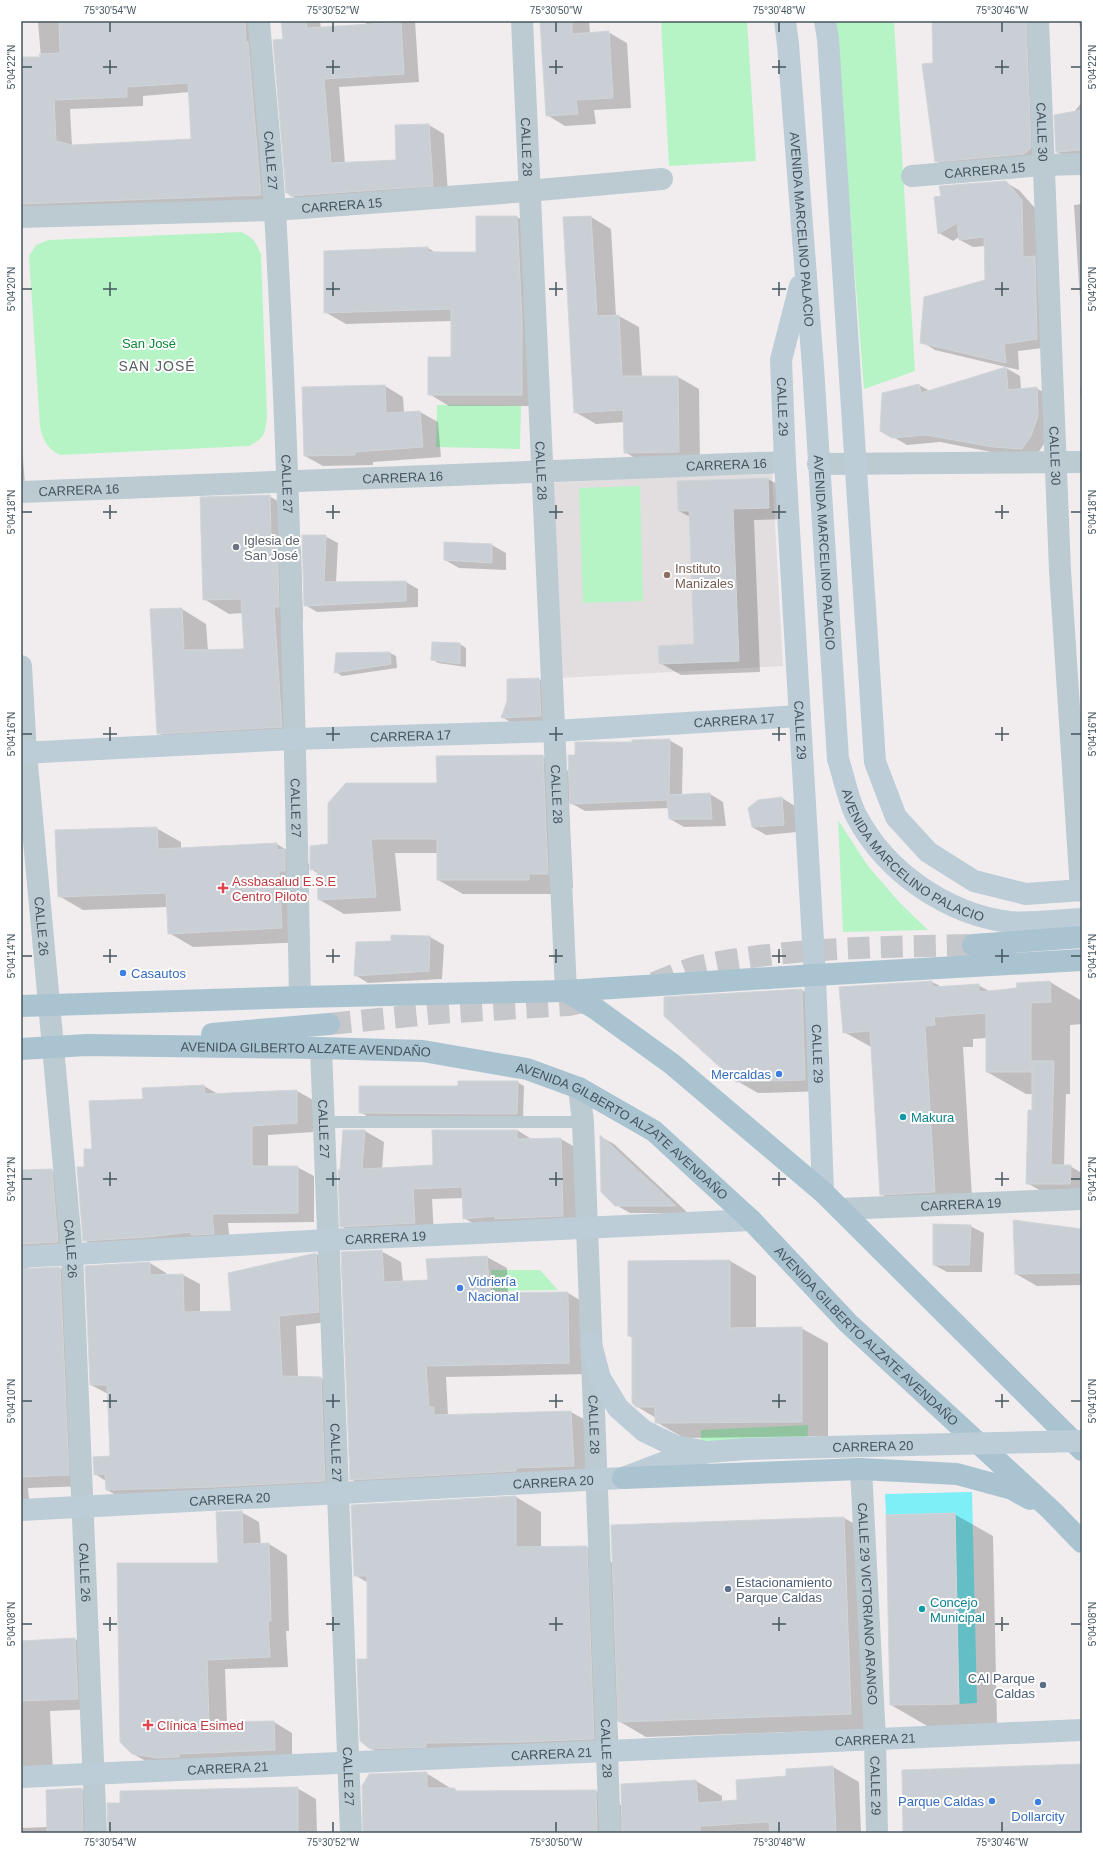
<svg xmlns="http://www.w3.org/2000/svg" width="1103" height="1854" font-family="Arial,sans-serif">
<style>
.education{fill:#e2dee0}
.green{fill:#b6f4c6}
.water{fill:#7eeef7}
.shadow{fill:#0003;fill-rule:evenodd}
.building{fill:#c9cfd4;stroke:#d1d5da;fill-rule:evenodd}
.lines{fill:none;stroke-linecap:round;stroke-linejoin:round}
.primary-tunnel{stroke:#c6c7ca;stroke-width:22;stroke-dasharray:22 11;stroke-linecap:butt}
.lane{stroke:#bccbd2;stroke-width:12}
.street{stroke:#bccbd2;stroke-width:22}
.secondary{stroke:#bccdd8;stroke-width:22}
.primary{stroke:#aac3d1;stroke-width:22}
.secondary-bridge{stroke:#bccdd8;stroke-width:22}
.ticks{fill:none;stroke:#44555e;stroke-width:1.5}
.worship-dot{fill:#6b7280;stroke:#fff;stroke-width:1.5}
.education-dot{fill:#8d6e63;stroke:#fff;stroke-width:1.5}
.health-dot{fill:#e0444e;stroke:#fff;stroke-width:1.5}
.shop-dot{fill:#3f7fe0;stroke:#fff;stroke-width:1.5}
.culture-dot{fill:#0f9aa8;stroke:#fff;stroke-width:1.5}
.service-dot{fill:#5c6f8a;stroke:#fff;stroke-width:1.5}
.labels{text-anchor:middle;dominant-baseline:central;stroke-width:4;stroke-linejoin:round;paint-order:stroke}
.street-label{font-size:13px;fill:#44555e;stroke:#fff}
.park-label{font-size:13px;fill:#0b8839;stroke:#fff}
.worship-label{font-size:13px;fill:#5b616d;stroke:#fff;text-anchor:start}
.education-label{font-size:13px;fill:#785e54;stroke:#fff;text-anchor:start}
.health-label{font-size:13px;fill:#be3a42;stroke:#fff;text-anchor:start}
.shop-label{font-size:13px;fill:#366cbe;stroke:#fff;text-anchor:start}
.culture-label{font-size:13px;fill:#0d838f;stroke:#fff;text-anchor:start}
.service-label{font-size:13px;fill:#4e5e75;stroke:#fff;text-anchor:start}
.neighbourhood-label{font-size:14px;letter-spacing:1px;fill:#5a6064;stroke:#fff}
.neatline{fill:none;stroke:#44555e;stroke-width:1.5}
.ticks-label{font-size:10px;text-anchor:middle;fill:#44555e}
</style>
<rect width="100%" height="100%" fill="#f1edee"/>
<path class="education" d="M772,471L783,666L561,678L550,483Z"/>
<path class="green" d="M661,21H747L756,161L669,166Z
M835,21H894L915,371L864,389Z
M241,232C253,237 257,243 261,255L267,416C265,434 265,438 249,446L60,455C47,448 44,442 40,427L29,256L36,245L49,240Z
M437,405L521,406L520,449L436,447Z
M640,486L643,601L583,603L579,488Z
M838,820L868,866L900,903L928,930L843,932Z
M491,1270H540L558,1290L493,1291Z
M808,1425L807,1451L701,1456V1430Z"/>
<path class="water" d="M972,1492L977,1703L959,1704L955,1514L886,1515L885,1494Z"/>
<path class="shadow" d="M36,21H260L277,203L21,212V58H41L38,22ZM190,92L192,140L72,146L70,109L143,106V96Z
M282,21H320L321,28L366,25V21H415L419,82L339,87L345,164L397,161L429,125L444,134L448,194L307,205L287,193L284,40Z
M541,21H589L590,33L608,32L627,43L631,108L594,110L596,124L565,126L547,115Z
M933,21H1042L1047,158L952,171L936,161Z
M1079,21H1082V29L1080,28Z
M1082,102V159H1071L1057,152L1074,112Z
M1005,182L1019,190L1035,208L1051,347L1018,351L1019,370L935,350L922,342L986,280L985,246L973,247L960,240L959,237L953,241L939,233Z
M1082,204V330L1074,205Z
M477,217H517L538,229L542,406H449L429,394L452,358V321L346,324L325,312L428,248L436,253H477Z
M591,217L611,229L616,316H619L639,327L642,377H678L699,389L700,463L645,464L625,452V422L596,424L575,412Z
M1006,368L1020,376L1021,389L1036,388L1050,396L1044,444L1036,456L1007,455L940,442L907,445L881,430L919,385L930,391Z
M1082,373V412L1080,392Z
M385,386L403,397L404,413L420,412L438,422L441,457L373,462V465L323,466L305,456L303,388Z
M21,433L25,485H21Z
M768,479L788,490L789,519L754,520L760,672L681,675L660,663L695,645L690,517L679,511Z
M269,496L294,510L295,547L301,550L303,621H298L306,741L183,747L158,733L182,609L206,624L208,651L245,650L243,613L229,614L204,599Z
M325,536L338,543L336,583L406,582L418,589V607L317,612L305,605Z
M492,545L506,553V570L459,568L445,560Z
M460,644L466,648V667L438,663L432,659Z
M390,653L396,656L397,668L342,676L336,672Z
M539,679L552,687L554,723L515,725L502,717Z
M669,740L683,748L682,795L710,794L723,802L726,826L684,827L670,819L669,808L585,811L569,802L573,888H554V894H463L438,880V853H395L401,911L344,914L318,899V873L311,869L329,845L438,784L542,756L570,772L576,756L633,743Z
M782,798L795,806L797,832L766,835L752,827Z
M156,828L181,842V849L277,844L309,864V884H303L306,942L193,947L169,933L168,907L83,910L59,896Z
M392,936L430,937L444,945L442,979L368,983L355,975L392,942Z
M932,982L942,987L978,985L991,992L1050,982L1082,1001V1024L1070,1025V1094H1066L1064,1166H1070L1082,1173V1191H1041L1027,1183L1033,1094H1026L987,1072V1038L973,1039V1047H963L973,1214L920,1216L881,1194L873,1048L844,1032L841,988Z
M802,990L823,1002L826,1091L758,1093L737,1081L665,998Z
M517,1082L524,1086L523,1118L367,1116L360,1112Z
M204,1086L218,1094L297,1091L313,1100V1132L268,1135V1167H297L314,1176V1222L228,1223L230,1243L101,1250L84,1240L85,1168L93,1150L144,1100L143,1089Z
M517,1130L533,1140L561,1139L580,1150L582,1227L483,1229L464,1218L463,1198L432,1199L434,1234L360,1237L341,1226V1171L344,1131H365L384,1142L382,1169L434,1166Z
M601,1137L614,1144L688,1213H630L616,1205Z
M51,1170L70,1181L77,1253L29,1262L27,1270L60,1268L79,1279L87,1486L28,1488L29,1499H21V1171Z
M970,1226L984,1233L982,1272H947L934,1265Z
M1082,1230V1285L1037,1286L1016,1274Z
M381,1251L401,1262L403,1282L429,1281L427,1260L487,1257L507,1268L508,1294L568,1293L588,1305V1374L446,1377L448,1416L571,1412L591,1423L593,1477L371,1491L351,1479Z
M316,1254L333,1264L335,1321L296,1326L298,1377L321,1378L337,1387L341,1490L123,1499L107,1490L106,1481L95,1474L111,1457L108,1394L91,1385L150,1263L166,1273L167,1275H183L200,1284V1312H232L229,1274Z
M730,1261L756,1276V1328H801L828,1343V1436L684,1438L656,1422V1418L636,1406L633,1338L629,1336Z
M516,1497L541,1512V1547H586L613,1563L844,1518L871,1533L878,1729L646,1737L617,1720L619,1753L396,1763L370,1748L368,1583L355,1575L352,1506Z
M241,1512L259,1522L261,1545L269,1544L287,1555L289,1631H286L288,1667L225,1669L227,1723L274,1722L292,1733V1760L151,1764L133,1754Z
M954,1514L993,1536L997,1725L929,1727L891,1705Z
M75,1639L94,1650L97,1709L50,1711L53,1774L21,1778V1642Z
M833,1767L859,1782L861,1833H364L426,1773L452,1789L461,1792L596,1791L622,1806L696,1781L722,1796V1802L738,1801L787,1777Z
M297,1788L316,1799L317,1833H108Z
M81,1789L101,1800L102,1833H21V1828L48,1827Z"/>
<path class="building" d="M59,21H245L246,42H248L261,195L21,204V57H40L39,54L60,53ZM188,83L191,139L72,145L56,141L54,100L127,97V87Z
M281,21H306L307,28L401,22L404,74L324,79L331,163L396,160L395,125L429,124L433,186L290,196V193H286L273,40L283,39Z
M540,21H572V34L609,31L613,98L576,100L578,114L546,116Z
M932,21H1026L1031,148L1024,154L935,162L922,64L933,63Z
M1082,110V150L1056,152L1054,115Z
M1006,181L1022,200L1023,257L1035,256L1037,339L1004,344L1006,363L920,343L924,297L985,280L984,237L959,240L957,223L938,234L934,197L941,196L939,186Z
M476,216H517L522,318V395H428V357H451V309L324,313V251L428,247V252H476Z
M591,216L597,316L619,315L622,376H678L679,452L624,453L623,410L574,413L563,217Z
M1006,367L1008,390L1037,387L1038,416L1031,436L1022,449L993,447L926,435L892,438L880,431L882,393L919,384L921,393Z
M385,385L386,413L420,411L423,447L355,452V455L304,456L302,387Z
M768,478L769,508L733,509L739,661L659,664L658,646L694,644L689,511H678L677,481Z
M270,495L271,535H277L279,607H274L282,727L157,734L150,609L182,608L184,650L244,649L241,599L203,600L200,497Z
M302,535H326L324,582L406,581V601L304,606Z
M444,542L492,544V563L444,560Z
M432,642L460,643V664L431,660Z
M390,652L391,664L334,673L336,653Z
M539,678L541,716L501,718L507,701V679Z
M670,739L669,795L710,793L712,819H669L667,800L570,804L568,755H575V742H632V740Z
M543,755L548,874H529V880H437V839H371L376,897L318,900L317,869L310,870V846L328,844V803L346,783H437L436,756Z
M782,797L784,825L752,827L748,808L758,800Z
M157,827L158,849L277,843V850L285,849V871H279L282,928L168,934L166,893L58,897L55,830Z
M391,935L430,936L429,971L354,976L356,942L391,941Z
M932,981L933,987L979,984V992L1017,988L1016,983L1050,981L1051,1002L1031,1003V1072H986V1013L934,1017L935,1025L925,1026L935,1192L880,1195L870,1031L843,1033L839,987Z
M802,989L805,1080L736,1082L664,1016V997Z
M1032,1061H1054L1051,1165H1071L1070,1184H1026L1028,1110H1032Z
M458,1081H518L517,1114L359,1113V1086H458Z
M204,1085L205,1094L297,1090V1123L252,1126V1166H298V1213L212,1214L214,1234L191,1235V1232L149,1237L83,1241L77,1167H84V1149H92L89,1101L143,1099L142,1088Z
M343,1130H365L362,1169L433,1165L432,1130H517V1139L561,1138L563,1216L495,1219V1216L463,1219L462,1187L413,1189L415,1223L340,1227L338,1170H340Z
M600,1135L676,1206H615L601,1192Z
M52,1169L58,1242L21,1244V1170Z
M1013,1220L1082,1229V1273L1015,1274Z
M933,1224L971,1225L969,1265H933Z
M382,1250L384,1282L428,1280L426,1259L487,1256L490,1293L568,1292L569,1363L426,1366L429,1407H434V1415L571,1411L574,1466L516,1468V1471L350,1480L341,1252Z
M316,1253L319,1312L279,1316L282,1376L321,1377L325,1481L215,1487L106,1490L105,1474L94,1475L93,1457L110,1456L107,1385H90L85,1266L150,1262V1275L183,1274L184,1312L231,1311L228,1273Z
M730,1260V1328L802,1327V1422L657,1423H655V1407H636L632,1403V1336H628V1261Z
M60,1267L69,1475L21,1477V1269Z
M516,1496V1547L587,1546L594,1739L521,1742L426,1743V1747L370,1749L360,1741L357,1659H367V1576H354L351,1505Z
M242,1511L243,1544L269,1543L271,1621H268L270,1657L207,1660L209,1722L274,1721L275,1750L179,1754V1757L158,1758L132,1754L120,1742L117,1563H218L216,1512Z
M955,1513L959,1704L890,1705L886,1515Z
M844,1517L851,1714L618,1722L611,1525Z
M75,1638L78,1699L21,1701V1641Z
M1082,1764V1833H903L902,1770Z
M833,1766L836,1833H770L769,1822L700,1826V1833H622L621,1784L696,1780L698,1803L737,1800L736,1780L786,1776V1769Z
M427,1772V1788H455V1791L596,1790L597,1833H363L362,1786L369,1774Z
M298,1787V1833H108L107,1803H120V1791Z
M82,1788L83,1833H47L46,1790Z"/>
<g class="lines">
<path class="primary-tunnel" d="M654,983C669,977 685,970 700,966C789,947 883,947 973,945
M329,1024L439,1013L569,1005L598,999"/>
<path class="lane" d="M324,1122H583"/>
<g class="street">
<path id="s1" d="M259,21C264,84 271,148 275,212C290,473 295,735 300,997"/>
<path id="s2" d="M522,21C534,345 552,668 566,991"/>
<path id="s3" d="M1038,21L1060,570L1081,891"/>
<path id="s4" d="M912,176L1044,165L1082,164"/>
<path id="s5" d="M21,217L275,210L528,191L662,179"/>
<path d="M818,464L1082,462"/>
<path id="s6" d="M21,492L785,462"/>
<path id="s7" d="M21,666L26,753L72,1254L96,1833"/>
<path id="s8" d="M321,1048L351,1833"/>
<path id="s9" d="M579,1088L583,1122L610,1833"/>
<path id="s10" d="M840,1209L1082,1199"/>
<path id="s11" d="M861,1469L875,1739L877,1833"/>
</g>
<g class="secondary">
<path id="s12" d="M785,21L788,44L813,367L838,759C844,777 848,801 857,817C886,872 947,914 1009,922C1030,924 1060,920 1082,919"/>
<path d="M825,21L828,39L875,762L896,817L928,852L974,881L1026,894L1082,890"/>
<path id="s13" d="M800,286L781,360L785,462L815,975L823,1192"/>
<path id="s14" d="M21,753L295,739L555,731L800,716"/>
<path id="s15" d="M21,1257L328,1240L751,1220"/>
<path d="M591,1344L600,1378L618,1408L644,1431L675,1446L702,1451"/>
<path id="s16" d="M21,1510L623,1478L665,1462L709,1452L746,1449"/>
<path id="s17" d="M21,1777L1082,1730"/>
</g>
<g class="primary">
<path d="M973,945L1082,937"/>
<path d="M566,991L596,1009L672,1064L823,1192L1082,1450"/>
<path d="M21,1006L300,997L566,991L815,975L1082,960"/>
<path d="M212,1034L329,1024"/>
<path id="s18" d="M21,1049L86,1045L321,1048L423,1051L527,1069L579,1088L654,1131L751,1220L848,1323L1052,1511L1082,1542"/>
<path d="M623,1478L861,1469L957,1474L1012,1489L1030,1499"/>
</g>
<path class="secondary-bridge" id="s19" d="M746,1449L1082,1441"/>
</g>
<path class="ticks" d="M110,22V32M333,22V32M556,22V32M779,22V32M1002,22V32M110,60V74M333,60V74M556,60V74M779,60V74M1002,60V74M22,67H32M103,67H117M326,67H340M549,67H563M772,67H786M995,67H1009M1071,67H1081M110,282V296M333,282V296M556,282V296M779,282V296M1002,282V296M22,289H32M103,289H117M326,289H340M549,289H563M772,289H786M995,289H1009M1071,289H1081M110,505V519M333,505V519M556,505V519M779,505V519M1002,505V519M22,512H32M103,512H117M326,512H340M549,512H563M772,512H786M995,512H1009M1071,512H1081M110,727V741M333,727V741M556,727V741M779,727V741M1002,727V741M22,734H32M103,734H117M326,734H340M549,734H563M772,734H786M995,734H1009M1071,734H1081M110,949V963M333,949V963M556,949V963M779,949V963M1002,949V963M22,956H32M103,956H117M326,956H340M549,956H563M772,956H786M995,956H1009M1071,956H1081M110,1172V1186M333,1172V1186M556,1172V1186M779,1172V1186M1002,1172V1186M22,1179H32M103,1179H117M326,1179H340M549,1179H563M772,1179H786M995,1179H1009M1071,1179H1081M110,1394V1408M333,1394V1408M556,1394V1408M779,1394V1408M1002,1394V1408M22,1401H32M103,1401H117M326,1401H340M549,1401H563M772,1401H786M995,1401H1009M1071,1401H1081M110,1617V1631M333,1617V1631M556,1617V1631M779,1617V1631M1002,1617V1631M22,1624H32M103,1624H117M326,1624H340M549,1624H563M772,1624H786M995,1624H1009M1071,1624H1081M110,1822V1832M333,1822V1832M556,1822V1832M779,1822V1832M1002,1822V1832"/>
<circle class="worship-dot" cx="236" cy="547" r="4"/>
<circle class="education-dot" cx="667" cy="575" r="4"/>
<g class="health-dot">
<path d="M221 882h4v4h4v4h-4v4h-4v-4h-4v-4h4z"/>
<path d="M146 1719h4v4h4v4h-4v4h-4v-4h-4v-4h4z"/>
</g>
<g class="shop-dot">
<circle cx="123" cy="973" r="4"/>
<circle cx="779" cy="1074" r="4"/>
<circle cx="460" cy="1288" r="4"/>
<circle cx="992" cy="1801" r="4"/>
<circle cx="1038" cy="1802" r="4"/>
</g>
<g class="culture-dot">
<circle cx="903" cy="1117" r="4"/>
<circle cx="922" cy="1609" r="4"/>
</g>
<g class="service-dot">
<circle cx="728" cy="1589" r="4"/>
<circle cx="1043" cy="1685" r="4"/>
</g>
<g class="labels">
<g class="street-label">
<text stroke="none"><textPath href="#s3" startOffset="111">CALLE 30</textPath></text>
<text stroke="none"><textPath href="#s2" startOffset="126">CALLE 28</textPath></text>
<text stroke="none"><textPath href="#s1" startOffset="140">CALLE 27</textPath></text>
<text stroke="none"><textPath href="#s4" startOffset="73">CARRERA 15</textPath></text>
<text stroke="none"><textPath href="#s5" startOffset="321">CARRERA 15</textPath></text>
<text stroke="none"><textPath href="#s12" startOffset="209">AVENIDA MARCELINO PALACIO</textPath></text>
<text stroke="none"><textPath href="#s13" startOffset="123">CALLE 29</textPath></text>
<text stroke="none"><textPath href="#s3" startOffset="435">CALLE 30</textPath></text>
<text stroke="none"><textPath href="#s6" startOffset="706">CARRERA 16</textPath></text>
<text stroke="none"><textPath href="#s2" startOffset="450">CALLE 28</textPath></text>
<text stroke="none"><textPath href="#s6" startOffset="382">CARRERA 16</textPath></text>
<text stroke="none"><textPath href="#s1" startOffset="464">CALLE 27</textPath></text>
<text stroke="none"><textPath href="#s6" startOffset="58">CARRERA 16</textPath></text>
<text stroke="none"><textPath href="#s12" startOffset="533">AVENIDA MARCELINO PALACIO</textPath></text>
<text stroke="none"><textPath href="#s14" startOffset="714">CARRERA 17</textPath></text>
<text stroke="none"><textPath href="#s13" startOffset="447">CALLE 29</textPath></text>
<text stroke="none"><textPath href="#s14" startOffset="390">CARRERA 17</textPath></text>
<text stroke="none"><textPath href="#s2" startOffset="774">CALLE 28</textPath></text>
<text stroke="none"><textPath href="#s1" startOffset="788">CALLE 27</textPath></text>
<text stroke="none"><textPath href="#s12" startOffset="869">AVENIDA MARCELINO PALACIO</textPath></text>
<text stroke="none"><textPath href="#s7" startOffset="261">CALLE 26</textPath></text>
<text stroke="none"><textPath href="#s18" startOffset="285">AVENIDA GILBERTO ALZATE AVENDAÑO</textPath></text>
<text stroke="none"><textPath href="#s13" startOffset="771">CALLE 29</textPath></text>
<text stroke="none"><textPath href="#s8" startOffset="81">CALLE 27</textPath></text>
<text stroke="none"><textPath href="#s18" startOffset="622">AVENIDA GILBERTO ALZATE AVENDAÑO</textPath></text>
<text stroke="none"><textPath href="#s10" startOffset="121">CARRERA 19</textPath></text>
<text stroke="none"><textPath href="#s15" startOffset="365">CARRERA 19</textPath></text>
<text stroke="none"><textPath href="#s7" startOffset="585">CALLE 26</textPath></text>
<text stroke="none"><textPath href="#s18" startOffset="945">AVENIDA GILBERTO ALZATE AVENDAÑO</textPath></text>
<text stroke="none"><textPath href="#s9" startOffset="337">CALLE 28</textPath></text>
<text stroke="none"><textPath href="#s19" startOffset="127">CARRERA 20</textPath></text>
<text stroke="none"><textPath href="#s8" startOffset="405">CALLE 27</textPath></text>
<text stroke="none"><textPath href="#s16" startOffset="533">CARRERA 20</textPath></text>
<text stroke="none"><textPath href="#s16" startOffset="209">CARRERA 20</textPath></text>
<text stroke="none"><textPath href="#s7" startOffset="909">CALLE 26</textPath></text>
<text stroke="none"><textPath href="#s11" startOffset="135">CALLE 29 VICTORIANO ARANGO</textPath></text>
<text stroke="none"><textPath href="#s17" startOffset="855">CARRERA 21</textPath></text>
<text stroke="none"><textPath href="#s9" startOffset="661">CALLE 28</textPath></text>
<text stroke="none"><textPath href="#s17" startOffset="531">CARRERA 21</textPath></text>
<text stroke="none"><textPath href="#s17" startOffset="207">CARRERA 21</textPath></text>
<text stroke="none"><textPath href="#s8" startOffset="729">CALLE 27</textPath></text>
<text stroke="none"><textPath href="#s11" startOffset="317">CALLE 29</textPath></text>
</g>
<g class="park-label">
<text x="149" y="343">San José</text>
</g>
<g class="worship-label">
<text x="244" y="540">Iglesia de<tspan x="244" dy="15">San José</tspan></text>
</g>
<g class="education-label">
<text x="675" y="568">Instituto<tspan x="675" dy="15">Manizales</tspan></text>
</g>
<g class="health-label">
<text x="232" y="881">Assbasalud E.S.E<tspan x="232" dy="15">Centro Piloto</tspan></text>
<text x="157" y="1725">Clínica Esimed</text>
</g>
<g class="shop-label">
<text x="131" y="973">Casautos</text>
<text x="771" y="1074" text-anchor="end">Mercaldas</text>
<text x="468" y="1281">Vidriería<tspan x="468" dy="15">Nacional</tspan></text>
<text x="984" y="1801" text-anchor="end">Parque Caldas</text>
<text x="1038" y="1816" text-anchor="middle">Dollarcity</text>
</g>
<g class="culture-label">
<text x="911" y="1117">Makura</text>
<text x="930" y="1602">Concejo<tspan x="930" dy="15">Municipal</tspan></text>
</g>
<g class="service-label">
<text x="736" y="1582">Estacionamiento<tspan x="736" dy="15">Parque Caldas</tspan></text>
<text x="1035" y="1678" text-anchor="end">CAI Parque<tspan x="1035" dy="15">Caldas</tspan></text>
</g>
<g class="neighbourhood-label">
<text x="157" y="366">SAN JOSÉ</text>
</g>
</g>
<rect width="1103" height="1854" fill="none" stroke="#ffffff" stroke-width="44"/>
<rect x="22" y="22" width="1059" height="1810" class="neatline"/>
<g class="ticks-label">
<text x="110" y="14">75°30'54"W</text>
<text x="333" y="14">75°30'52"W</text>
<text x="556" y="14">75°30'50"W</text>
<text x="779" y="14">75°30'48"W</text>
<text x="1002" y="14">75°30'46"W</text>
<text transform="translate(11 67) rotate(-90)" y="4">5°04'22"N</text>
<text transform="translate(1092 67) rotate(-90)" y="4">5°04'22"N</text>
<text transform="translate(11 289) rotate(-90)" y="4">5°04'20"N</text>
<text transform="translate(1092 289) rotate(-90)" y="4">5°04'20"N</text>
<text transform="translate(11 512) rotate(-90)" y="4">5°04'18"N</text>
<text transform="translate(1092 512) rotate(-90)" y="4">5°04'18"N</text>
<text transform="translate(11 734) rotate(-90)" y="4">5°04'16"N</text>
<text transform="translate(1092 734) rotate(-90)" y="4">5°04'16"N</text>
<text transform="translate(11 956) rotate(-90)" y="4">5°04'14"N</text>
<text transform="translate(1092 956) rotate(-90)" y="4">5°04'14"N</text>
<text transform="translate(11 1179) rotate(-90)" y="4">5°04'12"N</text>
<text transform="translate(1092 1179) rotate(-90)" y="4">5°04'12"N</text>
<text transform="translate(11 1401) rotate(-90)" y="4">5°04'10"N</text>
<text transform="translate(1092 1401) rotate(-90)" y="4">5°04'10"N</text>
<text transform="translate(11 1624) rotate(-90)" y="4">5°04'08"N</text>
<text transform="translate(1092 1624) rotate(-90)" y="4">5°04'08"N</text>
<text x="110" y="1846">75°30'54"W</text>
<text x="333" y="1846">75°30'52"W</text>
<text x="556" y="1846">75°30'50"W</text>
<text x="779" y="1846">75°30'48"W</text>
<text x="1002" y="1846">75°30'46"W</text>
</g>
</svg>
